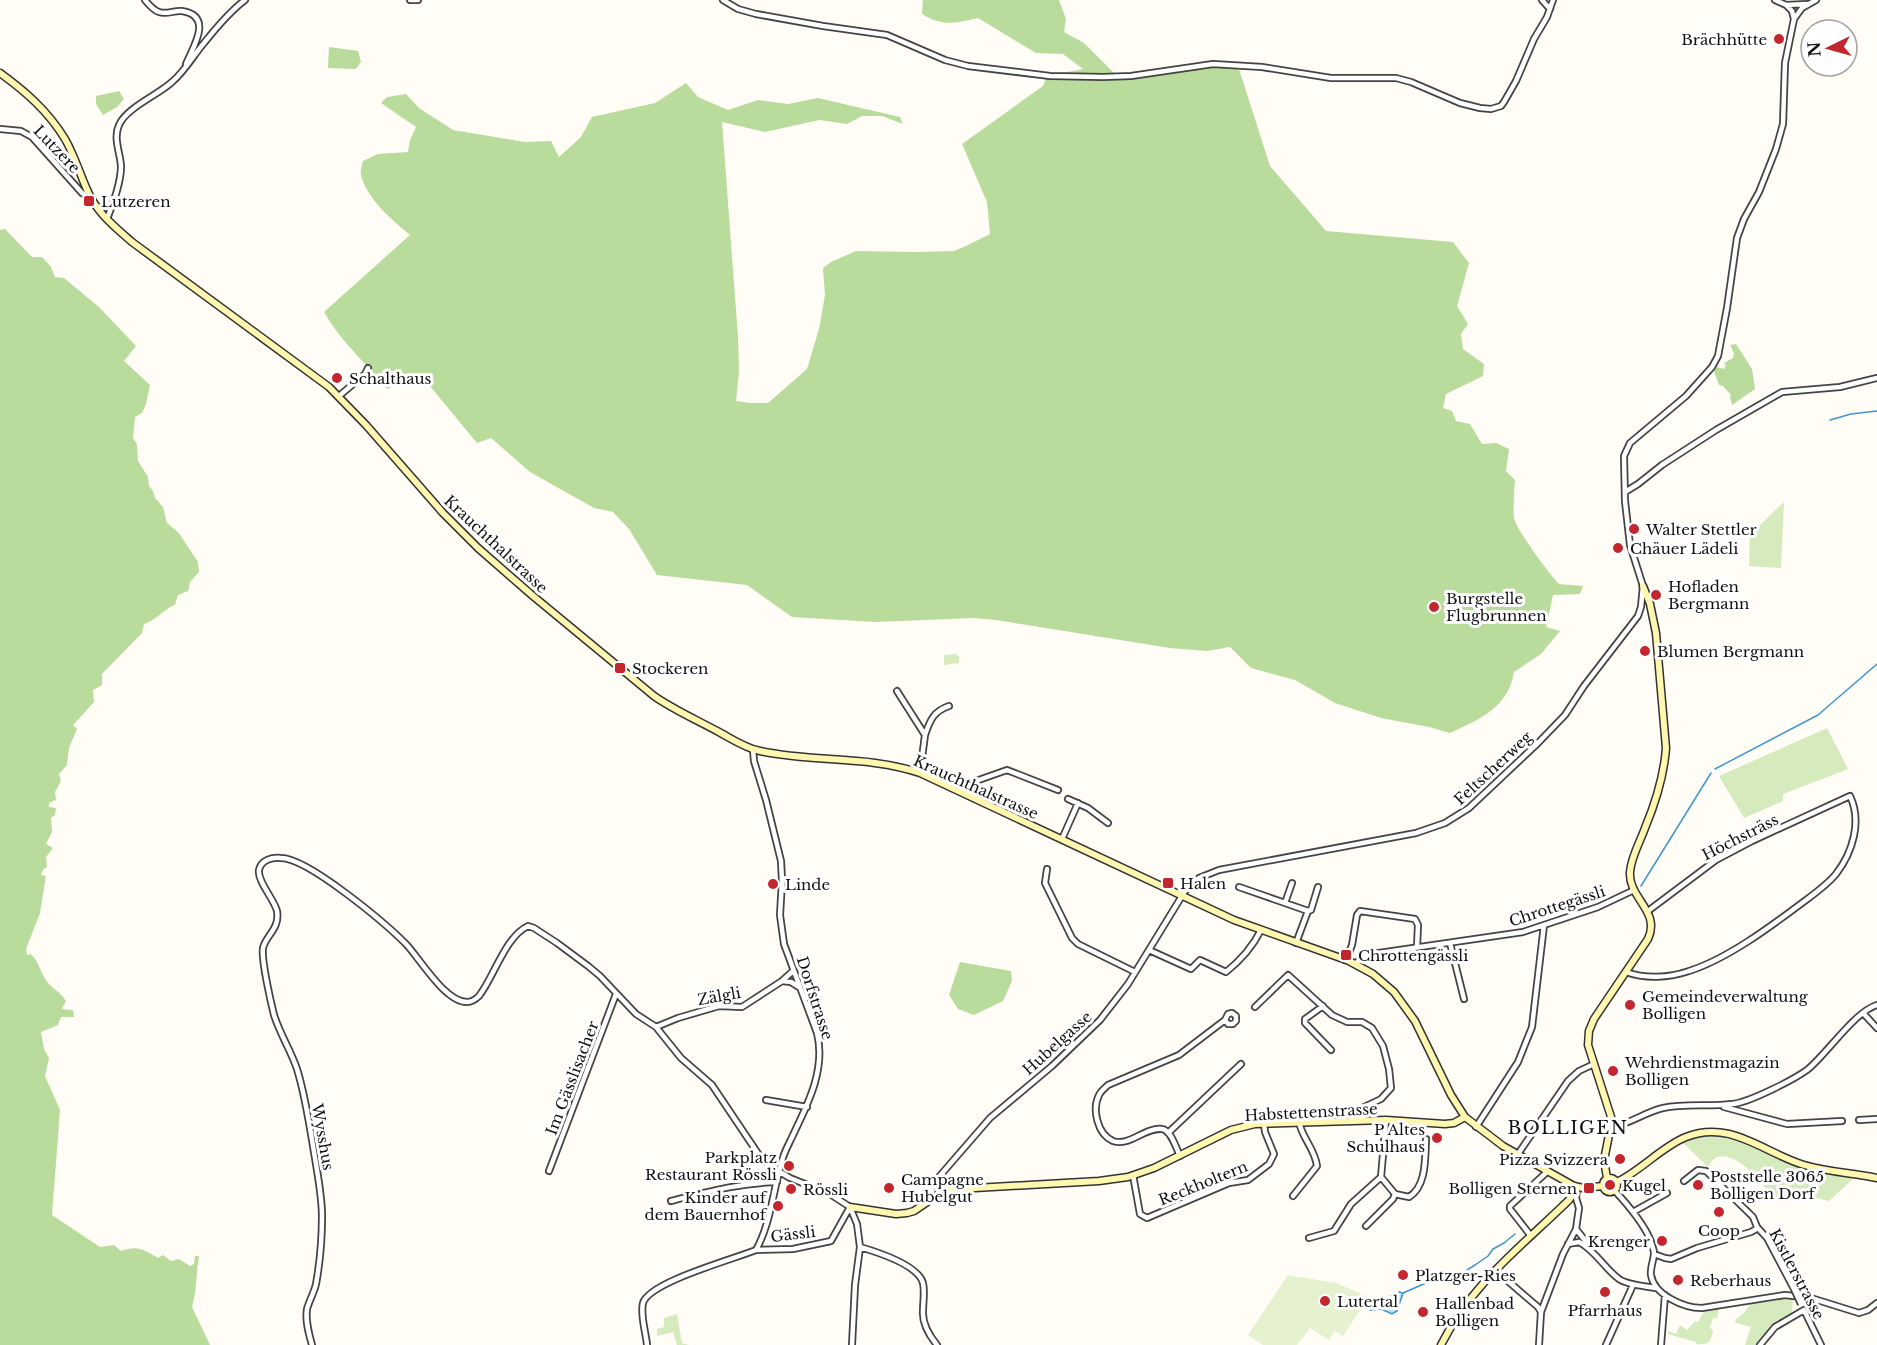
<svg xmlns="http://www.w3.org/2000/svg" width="1877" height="1345" font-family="'Libre Baskerville',serif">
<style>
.green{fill:#d5ebbd}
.forest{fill:#b9dc9c}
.pitch{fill:#e6f2cf}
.water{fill:#b9e0f7;stroke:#3f96cf;stroke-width:1.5}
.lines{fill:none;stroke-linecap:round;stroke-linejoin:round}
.stream{stroke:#3f96cf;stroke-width:1.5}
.street-casing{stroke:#444;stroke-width:8}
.secondary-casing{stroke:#333;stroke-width:9}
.street{stroke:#fff;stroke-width:4.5}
.secondary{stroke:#fff6b0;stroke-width:6}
.street-bridge-casing{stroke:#444;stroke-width:8;stroke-linecap:butt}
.street-bridge{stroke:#fff;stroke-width:4.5}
.poi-dot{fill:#c4262e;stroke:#fff;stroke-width:2}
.labels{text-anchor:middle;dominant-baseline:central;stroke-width:6;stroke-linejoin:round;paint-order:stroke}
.poi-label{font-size:15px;fill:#111;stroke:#fff;text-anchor:start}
.street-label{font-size:15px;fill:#111;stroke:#fff}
.quarter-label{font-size:18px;letter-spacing:1.5px;fill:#111;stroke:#fff}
</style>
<rect width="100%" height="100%" fill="#fffdf5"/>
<path class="green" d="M1784,502L1781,568L1749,566L1750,527L1759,526Z
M955,654L959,656V663L944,665V655Z
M1827,728L1848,769L1783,794V801L1744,818L1719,776Z
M1706,1135L1734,1138L1802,1168L1843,1175V1177L1853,1179L1829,1201L1804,1195H1795L1785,1198L1769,1196C1765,1181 1730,1146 1714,1159C1711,1161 1710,1164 1708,1167L1682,1142Z
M1788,1296L1793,1299L1792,1314L1772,1327L1757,1345H1745L1751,1327L1736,1323L1735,1320L1742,1315L1753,1301Z
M1719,1308L1717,1319L1713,1318L1710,1328L1713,1330C1711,1342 1709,1345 1696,1344V1342L1668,1334V1331L1676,1334L1680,1325L1687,1330L1695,1321L1698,1322L1705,1310Z
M677,1314L682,1343L689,1345H677L673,1332L657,1336V1329L664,1327V1318Z"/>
<path class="forest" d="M923,0H1059L1066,19L1064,32L1084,43L1117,76L1213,64L1238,66L1270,166L1326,231L1453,242L1469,263L1457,306L1468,324L1461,334L1463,349L1484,364L1483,376L1446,394L1443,408L1452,411L1456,421L1470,424L1482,444L1496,443L1509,449L1506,471L1515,480C1514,492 1513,506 1514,518C1516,529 1550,575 1559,584L1583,586L1580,594L1553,595L1546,627L1560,631L1541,654L1514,672C1508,708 1480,719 1450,733L1429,727L1381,718L1335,703L1295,680L1251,668L1230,647L1207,651L1170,648L996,620L973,618L875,622L792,617L747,585L657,575L629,529L613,512L594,508L530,472L491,438L477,443L420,374L387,389C367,364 340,341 324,312L410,235C393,221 366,198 361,175C360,170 362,165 363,161L378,154L408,152L410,140L416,127L381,103L387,97L406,94L419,108L453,130L525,142L551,141L559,157L581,137L592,117L655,103L686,83L698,97L728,110L758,100L788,104L818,98L900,117L903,124L882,116H862L847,124L819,120L765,132L722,122L738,337L739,372L736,401L751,403H768L807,369L819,329L825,295L823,268L831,262L856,251L917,252L954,251L966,246L990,234L987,202L962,144L1043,86L1047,76L1083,69L1063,54L1036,53L978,18C955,23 943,27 922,14Z
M329,47L358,51L361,62L356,69L328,68Z
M119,91L124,99L117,107L103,115L96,104V96Z
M5,229L32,257H42L51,267L55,277L64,278L99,307L136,346L124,361L150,385L146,404L142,413L135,417L133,438L137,444L138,461L148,477L149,486L153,491L155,498L163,507L167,523L179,533L198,562L199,572L190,582L188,591L178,595L175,605C162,610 157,620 144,624L142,633L102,674V685L93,690L94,702L73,725L77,729L69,748L67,765L59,774L61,781L55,792L56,800L49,803V807L56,808L55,815L51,818L52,832L46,844L53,848L46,857L47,867L43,870L41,875L46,876L40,913L26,949L27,955L31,954C40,963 41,976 49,984C55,990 61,993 66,1001L62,1009L73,1010L74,1017H61L58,1025L41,1032L44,1049L49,1058L45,1076L60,1110L52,1215L100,1247L114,1245L121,1251C138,1245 144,1250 158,1258L163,1255L171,1261L179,1259L190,1266L194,1264L195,1256H199C196,1274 197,1290 192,1307L210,1345H0V230Z
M1736,344L1752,369L1755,389L1732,405L1730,398L1731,395L1723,386L1719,385L1714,372L1717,367L1724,369L1726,365L1724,363L1733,358L1734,353L1730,345Z
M960,962L1011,971L1012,981L1003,1001L974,1015L958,1009L949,995Z"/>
<path class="pitch" d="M1288,1275L1336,1283L1369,1297L1343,1336L1335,1331L1329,1340L1310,1328L1297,1345H1263L1248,1335Z"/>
<path class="water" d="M1399,1292L1403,1293L1397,1311L1392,1314L1381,1309C1383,1299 1391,1295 1399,1292Z"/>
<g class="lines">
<path class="stream" d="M1830,420L1851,414L1877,411
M1715,769L1818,715L1877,664
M1641,886L1711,773
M1457,1274L1464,1272L1475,1265L1488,1256L1493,1249L1504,1243L1515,1234
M1403,1293L1433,1280L1452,1278
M1370,1310L1381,1309"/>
<defs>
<path id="street" d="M145,0C149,5 153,10 159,12C167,15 174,10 182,11C214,16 193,47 186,64
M410,0H418
M723,0L738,9L756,14L823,26L887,35L945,60L968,66L1050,76L1103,77L1131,76L1213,64L1262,67L1331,78H1396L1411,82L1460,103L1480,108L1491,109L1501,106L1504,102L1516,81L1534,39L1547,17L1553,0
M1542,0L1550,9
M1775,0L1786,5L1807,4
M1786,5L1792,11L1794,19
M0,129L21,131L32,137L82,193L91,198
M107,219C113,203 121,183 121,166C120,152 113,138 119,125C126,108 158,95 172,82C185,71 193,56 204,43C216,28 229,12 245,0
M339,396L365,374L368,368
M1625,492L1638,484L1662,465L1716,430L1782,392L1840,387L1877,378
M897,691L925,735L920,773
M925,735C930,720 934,711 949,706
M956,788L1007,770L1058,790
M1068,799L1088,808L1108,823
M1062,839L1078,803
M1047,869L1045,883L1072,938L1078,944L1135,972
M1239,887L1308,911L1296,943
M1285,903L1292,883
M1308,911L1311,910L1318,887
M1450,943L1464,999
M1149,950L1191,969L1200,960L1226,972C1241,960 1252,948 1261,930
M1346,960L1352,945L1357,915L1360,911L1415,919L1418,925L1417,947
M1355,964L1365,955L1523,932L1598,907L1634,890
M1626,972C1645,979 1669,978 1689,971C1727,959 1770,927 1802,903C1814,894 1827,885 1836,874C1853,852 1862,821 1850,796L1752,841L1716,860L1648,911
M782,981L791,982L799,987
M1323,1006L1305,1019V1023L1331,1050
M1255,1007L1288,975L1332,1015L1347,1022H1362L1372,1028L1383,1046L1389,1069L1391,1088L1381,1099L1364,1107L1362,1121
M1863,1013L1877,1028
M656,1027L678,1018L719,1006L742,1007L782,981L793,971
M766,1100L807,1107
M1724,1107L1787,1124L1842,1121
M1386,1120L1381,1177L1395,1194L1409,1197C1427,1186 1425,1157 1426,1139
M1859,1120L1877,1119
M1476,1127L1518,1062L1532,1027L1544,925
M1612,1127C1630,1124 1645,1112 1663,1108C1685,1103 1709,1107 1732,1104C1748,1103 1793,1080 1807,1070C1827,1054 1854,1012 1877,1005
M1168,1133L1241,1064
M1518,1154L1568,1081L1579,1071L1594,1064
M1180,1156C1176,1148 1171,1130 1162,1129C1145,1127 1129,1147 1113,1141C1097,1134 1092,1109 1099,1095C1101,1091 1105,1088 1108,1085L1179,1055L1225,1020L1228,1014L1232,1013L1236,1016V1021L1233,1024H1228L1225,1020
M549,1171L616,994
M1133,1175L1140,1214L1147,1218L1229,1183L1248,1180L1269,1164L1274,1154L1265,1132L1264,1124
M1684,1181L1698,1170L1706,1171L1753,1217L1757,1227L1767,1238L1794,1289
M1615,1191C1628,1205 1642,1221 1650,1239C1651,1243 1654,1249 1654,1253C1654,1260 1650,1267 1651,1275C1654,1295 1684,1308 1702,1308L1785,1295L1811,1298L1859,1313L1868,1310L1877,1303
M939,1194L938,1178L990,1118L1052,1066L1100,1020L1128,984L1185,891L1199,878L1219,870L1416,833L1445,823L1469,808L1538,743L1565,715L1584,686L1638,616L1641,607L1643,586L1630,545L1625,501L1624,456L1630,443L1686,396L1712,367L1718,356L1727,308L1737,238L1744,219L1759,192L1776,149L1783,124L1785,63L1794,19L1802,8L1816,0
M1293,1196L1317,1166C1315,1149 1302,1138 1299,1122
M671,1201C708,1192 739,1183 777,1182
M1633,1212L1667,1193
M1366,1226L1393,1199L1395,1194
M1576,1229L1591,1248
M1531,1236L1510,1209V1206L1548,1171
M1309,1238L1334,1231L1351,1204L1381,1177
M1568,1244L1579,1242C1596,1251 1604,1268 1619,1279C1627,1285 1645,1286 1656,1288
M860,1247C877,1252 918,1265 923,1283C925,1292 923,1302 923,1311C922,1324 929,1335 937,1345
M756,1250L793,1249L831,1241L850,1207
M1654,1254L1665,1258L1671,1259L1697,1248L1751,1232L1758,1228
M1495,1270L1538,1307L1541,1312
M1804,1310L1821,1345
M312,1345C309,1334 305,1321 307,1309C309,1301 314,1293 316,1284C320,1262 322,1239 322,1216C322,1197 318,1177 315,1158C310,1129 306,1098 297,1069C291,1051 280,1034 274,1015C271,1003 261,959 263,948C266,935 280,929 277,911C274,899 257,881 259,870C261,860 272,857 281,858C308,858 385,923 406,944C420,959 445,1002 467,1002C472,1002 476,999 479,996C494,977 505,937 528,926L534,928L557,943L588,966L600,976L636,1014L656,1027L681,1058L712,1085L759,1155L770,1166L790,1178L830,1194L850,1207L857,1224L860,1247L855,1285L852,1345
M647,1345C646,1333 640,1315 643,1303C649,1282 734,1259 756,1250C771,1223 773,1190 782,1161C784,1152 789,1144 793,1135C808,1104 826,1069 817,1033L784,944L780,915L782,881L781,861L766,800L754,761L753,749
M1539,1345L1541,1312L1563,1254L1576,1229L1579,1208L1576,1198L1577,1188
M1606,1345L1633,1285
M1661,1345L1665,1295
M1760,1345L1775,1327L1804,1310"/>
<path id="secondary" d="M0,73C26,92 48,111 65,139C76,158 81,179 91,198C101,216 117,229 132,242L329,387L366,425L443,513L478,548L533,596L654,696C674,710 697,720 719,732C732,739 745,748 760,751C814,763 867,755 920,773L1234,920L1349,961L1373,974L1394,992L1415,1021L1451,1095L1465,1117L1503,1146L1574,1186L1583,1188L1603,1186
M1603 1185a7 7 0 1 1 14 0a7 7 0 1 1-14 0Z
M1607,1178L1604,1160L1612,1120L1588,1045L1589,1031L1594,1019L1648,939C1661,911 1628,898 1630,872C1631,857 1640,842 1645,828C1655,804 1664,775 1666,748L1656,633L1650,604L1643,586
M1617,1182C1642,1170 1661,1147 1686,1137C1730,1119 1764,1153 1804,1165C1828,1172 1853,1173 1877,1178
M850,1207L896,1214L907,1213L914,1211L939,1194L958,1189L1099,1181L1128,1177L1154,1168L1231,1130L1255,1124L1386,1120L1445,1124L1454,1123L1465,1117
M1441,1345C1472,1283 1521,1247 1569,1200L1577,1188"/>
</defs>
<use href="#street" class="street-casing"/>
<use href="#secondary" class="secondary-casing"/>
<use href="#street" class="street"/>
<use href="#secondary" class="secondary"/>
<defs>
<path id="street-bridge" d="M1794,1289L1801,1304"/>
</defs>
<use href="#street-bridge" class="street-bridge-casing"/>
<use href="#street-bridge" class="street-bridge"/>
</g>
<g class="poi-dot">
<circle cx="1779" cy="39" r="6"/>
<rect x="83" y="195" width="12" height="12" rx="3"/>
<circle cx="337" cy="378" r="6"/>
<circle cx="1634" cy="529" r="6"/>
<circle cx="1618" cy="548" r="6"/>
<circle cx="1656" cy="595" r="6"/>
<circle cx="1434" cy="607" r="6"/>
<circle cx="1645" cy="651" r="6"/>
<rect x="614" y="662" width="12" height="12" rx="3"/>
<rect x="1162" y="877" width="12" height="12" rx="3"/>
<circle cx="773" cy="884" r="6"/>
<rect x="1340" y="949" width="12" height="12" rx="3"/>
<circle cx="1630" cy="1005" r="6"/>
<circle cx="1613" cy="1071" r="6"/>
<circle cx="1437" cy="1138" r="6"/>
<circle cx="1620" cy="1159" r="6"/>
<circle cx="789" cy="1166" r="6"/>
<circle cx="1610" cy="1185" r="6"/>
<circle cx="1698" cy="1185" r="6"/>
<circle cx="889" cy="1188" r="6"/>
<rect x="1583" y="1182" width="12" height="12" rx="3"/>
<circle cx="791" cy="1189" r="6"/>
<circle cx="778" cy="1206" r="6"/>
<circle cx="1719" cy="1212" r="6"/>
<circle cx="1662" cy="1241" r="6"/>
<circle cx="1403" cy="1275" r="6"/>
<circle cx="1678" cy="1280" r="6"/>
<circle cx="1605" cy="1292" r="6"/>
<circle cx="1325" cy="1301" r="6"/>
<circle cx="1423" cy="1312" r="6"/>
</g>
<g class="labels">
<g class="poi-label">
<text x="1767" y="39" text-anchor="end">Brächhütte</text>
<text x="101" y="201">Lutzeren</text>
<text x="349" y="378">Schalthaus</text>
<text x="1646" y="529">Walter Stettler</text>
<text x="1630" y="548">Chäuer Lädeli</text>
<text x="1668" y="586">Hofladen<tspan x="1668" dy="17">Bergmann</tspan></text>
<text x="1446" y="598">Burgstelle<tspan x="1446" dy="17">Flugbrunnen</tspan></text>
<text x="1657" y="651">Blumen Bergmann</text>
<text x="632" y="668">Stockeren</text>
<text x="1180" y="883">Halen</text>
<text x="785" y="884">Linde</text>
<text x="1358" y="955">Chrottengässli</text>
<text x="1642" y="996">Gemeindeverwaltung<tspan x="1642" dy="17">Bolligen</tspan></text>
<text x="1625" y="1062">Wehrdienstmagazin<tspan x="1625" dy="17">Bolligen</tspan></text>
<text x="1425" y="1129" text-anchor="end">P Altes<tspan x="1425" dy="17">Schulhaus</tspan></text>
<text x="777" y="1157" text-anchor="end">Parkplatz<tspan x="777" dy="17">Restaurant Rössli</tspan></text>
<text x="1608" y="1159" text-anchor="end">Pizza Svizzera</text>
<text x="1710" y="1176">Poststelle 3065<tspan x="1710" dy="17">Bolligen Dorf</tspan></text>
<text x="901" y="1179">Campagne<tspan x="901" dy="17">Hubelgut</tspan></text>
<text x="1622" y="1185">Kugel</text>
<text x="1577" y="1188" text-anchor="end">Bolligen Sternen</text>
<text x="803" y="1189">Rössli</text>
<text x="766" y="1197" text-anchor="end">Kinder auf<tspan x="766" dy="17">dem Bauernhof</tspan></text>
<text x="1719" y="1230" text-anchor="middle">Coop</text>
<text x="1650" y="1241" text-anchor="end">Krenger</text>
<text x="1415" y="1275">Platzger-Ries</text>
<text x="1690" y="1280">Reberhaus</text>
<text x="1337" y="1301">Lutertal</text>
<text x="1435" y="1303">Hallenbad<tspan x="1435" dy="17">Bolligen</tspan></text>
<text x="1605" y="1310" text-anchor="middle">Pfarrhaus</text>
</g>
<g class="street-label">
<text transform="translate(57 149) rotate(46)">Lutzere</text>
<text transform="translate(496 544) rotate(43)">Krauchthalstrasse</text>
<text transform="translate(1493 768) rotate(-43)">Feltscherweg</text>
<text transform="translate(976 787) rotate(24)">Krauchthalstrasse</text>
<text transform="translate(1740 837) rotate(-27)">Höchsträss</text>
<text transform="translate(1557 906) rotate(-18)">Chrottegässli</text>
<text transform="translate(719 996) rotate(-10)">Zälgli</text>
<text transform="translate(815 998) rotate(72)">Dorfstrasse</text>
<text transform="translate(1057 1043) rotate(-42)">Hubelgasse</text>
<text transform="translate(572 1078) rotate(-69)">Im Gässlisacher</text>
<text transform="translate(1311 1112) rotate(-3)">Habstettenstrasse</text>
<text transform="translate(323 1137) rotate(80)">Wysshus</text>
<text transform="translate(1203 1183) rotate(-22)">Reckholtern</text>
<text transform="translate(793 1234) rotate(-7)">Gässli</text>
<text transform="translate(1797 1274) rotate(62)">Kistlerstrasse</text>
</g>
<g class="quarter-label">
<text x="1568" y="1128">BOLLIGEN</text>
</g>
</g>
<g transform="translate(1829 48) rotate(265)"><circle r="28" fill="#ffffff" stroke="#a0a0a0" stroke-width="1.5"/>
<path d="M0-4.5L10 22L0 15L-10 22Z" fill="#c4262e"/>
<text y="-9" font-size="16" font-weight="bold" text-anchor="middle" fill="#111111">N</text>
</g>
</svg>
